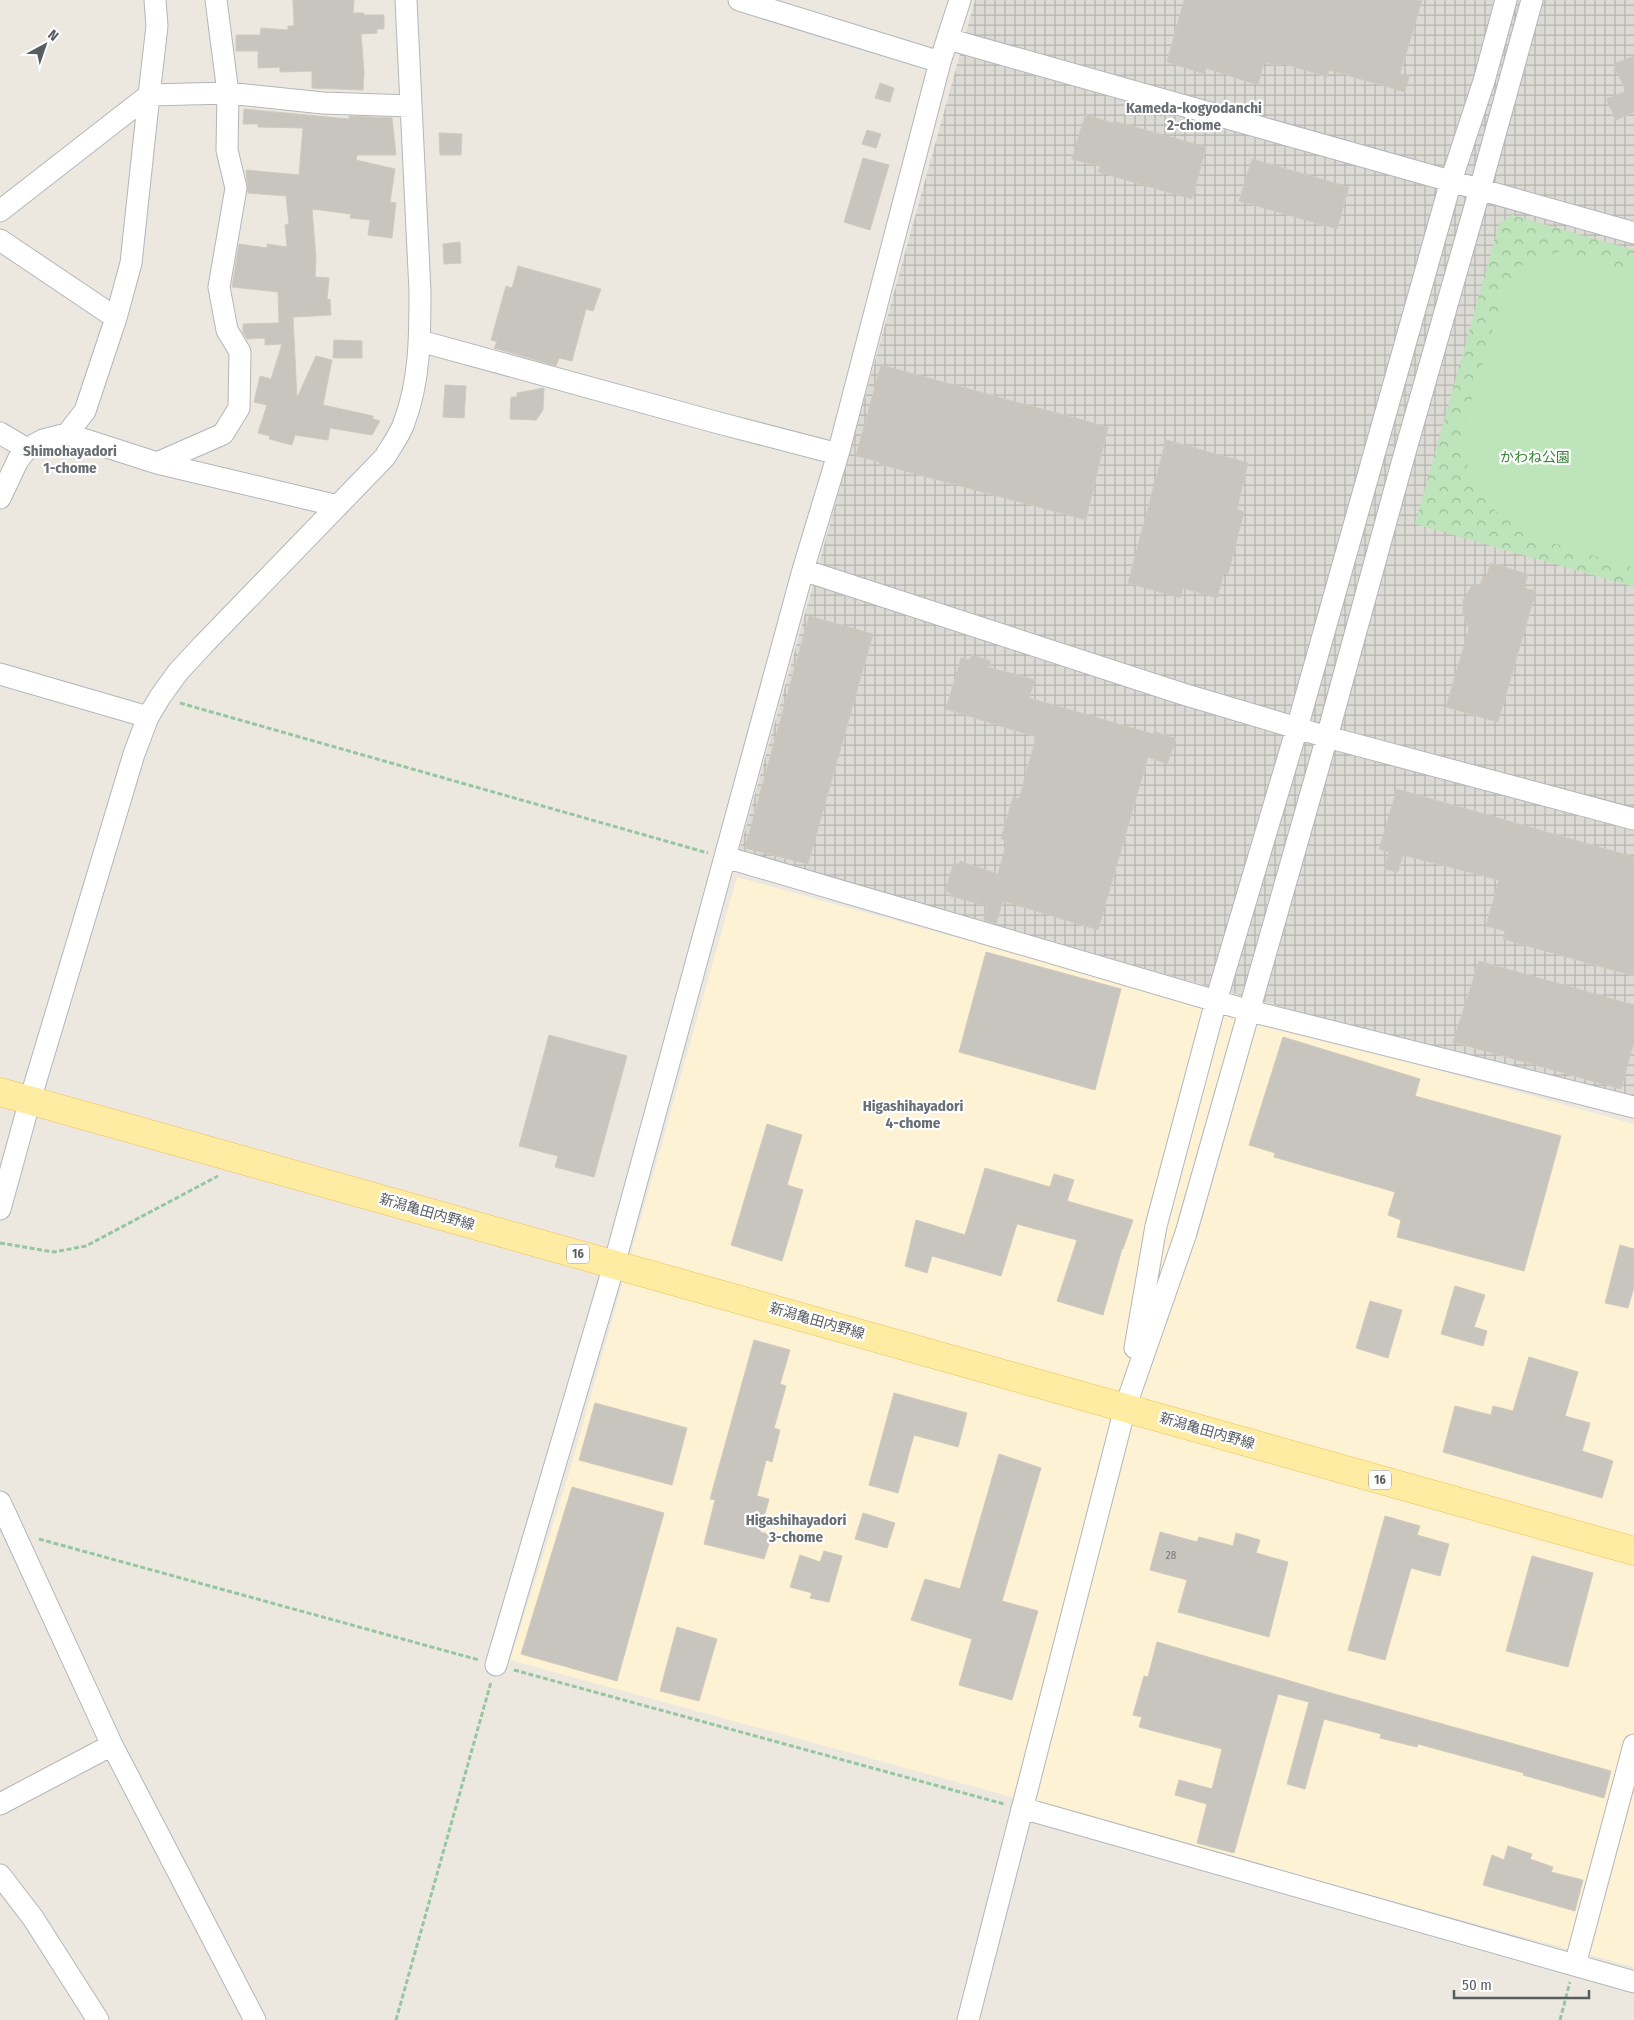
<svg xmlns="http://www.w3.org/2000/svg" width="1634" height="2020" font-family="'Fira Sans Condensed','Noto Sans JP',sans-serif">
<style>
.commercial{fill:#fdf2d3}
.industrial{fill:url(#industrial-grid)}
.forest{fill:url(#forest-crowns)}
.pitch{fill:#bde4bb}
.building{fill:#c8c5bf;stroke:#d0cabe}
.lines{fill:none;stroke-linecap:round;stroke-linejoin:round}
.minor-casing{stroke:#b2b6bb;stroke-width:23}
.major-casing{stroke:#f0be54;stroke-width:29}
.path{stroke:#95c5a1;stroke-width:3;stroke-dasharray:5 2.5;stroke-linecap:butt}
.minor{stroke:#fff;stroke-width:21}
.major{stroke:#feeca2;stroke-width:28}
.labels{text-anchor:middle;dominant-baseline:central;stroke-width:4.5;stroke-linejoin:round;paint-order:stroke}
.number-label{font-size:11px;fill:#747678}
.shield{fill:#fff;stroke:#8a8d90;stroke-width:1}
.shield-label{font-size:12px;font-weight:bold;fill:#585c61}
.park-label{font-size:14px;fill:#358435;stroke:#fff}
.street-label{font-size:14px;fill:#585c61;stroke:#fff}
.neighbourhood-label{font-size:15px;font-weight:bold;fill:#696e73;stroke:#fff}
</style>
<defs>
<pattern id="industrial-grid" width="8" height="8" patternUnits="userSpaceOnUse" patternTransform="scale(1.25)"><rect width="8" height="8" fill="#dcdad4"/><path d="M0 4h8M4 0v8" fill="none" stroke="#b5b4af"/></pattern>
<pattern id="forest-crowns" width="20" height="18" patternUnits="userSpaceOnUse" patternTransform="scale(1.25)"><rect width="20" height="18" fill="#bde4bb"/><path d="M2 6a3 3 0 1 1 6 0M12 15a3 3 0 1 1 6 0" fill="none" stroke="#9cbc9b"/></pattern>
</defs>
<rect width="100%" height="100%" fill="#ece8df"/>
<path class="commercial" d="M737,877L1634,1124V1967L510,1660L569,1473Z"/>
<path class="industrial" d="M975,0H1634V1106L1193,982L739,852Z"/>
<path class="forest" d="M1512,215L1634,250V587L1415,524L1499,224Z"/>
<path class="pitch" d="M1561,251L1634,273V568L1533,537L1495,511L1468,468L1462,431L1506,285L1524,263Z"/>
<path class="building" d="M293,0H354L353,13H364V15H384V29H377V33L361,34L364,72L363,90L312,88V71L280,72V67L258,68V51H236V35H260L261,28L288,30V26H294Z
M1184,0H1422L1400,74L1409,76L1405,92L1329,70L1327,77L1282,63L1280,66L1264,62L1258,85L1206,68L1205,74L1167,62Z
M1634,56V112L1616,120L1606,99L1626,91L1613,64Z
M880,83L894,88L890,102L875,98Z
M244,109L349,119V116L392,118L396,155H357L356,160L395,169L390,202L396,203L392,238L368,235L370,220L350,218L351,214L312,209L316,258L315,277L329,278L327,300L330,299L331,315L293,317L297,398L316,356L332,360L323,405L373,416V419L380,421L372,435L330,428L328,440L295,435L292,445L269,439L270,436L258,433L267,405L254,402L260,376L271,379L282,344L265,345V338L247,339L243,333V324L279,323L278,292L232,287L239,244L267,248V244L287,247L285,225L289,224L286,196L248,193L246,170L299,175L303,128L258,127V124H243Z
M1085,115L1113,123V121L1206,147L1192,199L1098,172L1100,166L1072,159Z
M867,130L881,134L876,148L862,144Z
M439,133L462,134L461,155H440Z
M863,158L889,165L870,230L844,222Z
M1252,159L1349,187L1337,229L1239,201Z
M460,242L461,263L444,264L443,244Z
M518,266L601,289L593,311L586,309L572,361L559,358L556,366L494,348L497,342L491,340L506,286L512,288Z
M334,340L362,341V358H333Z
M881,365L1108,427L1086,520L879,464L880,462L856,456Z
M445,385L466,386L464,418L443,417Z
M544,388L543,410L536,420L510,419L511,397H517V393Z
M1166,440L1248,463L1237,509L1244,512L1228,574L1224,573L1217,598L1183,588L1180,598L1128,583Z
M1491,563L1528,574L1524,588L1536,591L1498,722L1446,707L1469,629L1463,614V600L1473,584L1480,586L1483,576L1486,577Z
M809,616L873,634L808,864L745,848Z
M971,655L991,661L988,667L1035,680L1029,698L1153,734L1154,731L1176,739L1167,764L1148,757L1098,930L1003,901L996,924L984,920L987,906L950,896L951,893L945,891L954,863L959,864L960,861L998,874L1007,841L1001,839L1013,797L1019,799L1036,737L946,709L961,658L970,660Z
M1397,789L1634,857V976L1503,939L1505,931L1486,926L1499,880L1403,855L1398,872L1384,869L1389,852L1379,849Z
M986,952L1121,989L1095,1090L959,1052Z
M1479,961L1634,1005V1042L1621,1089L1453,1042Z
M549,1035L627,1056L594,1177L555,1167L558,1156L519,1146Z
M1283,1037L1420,1079L1415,1096L1561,1136L1524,1271L1397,1237L1401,1220L1388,1215L1395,1192L1274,1157L1275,1153L1249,1145Z
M767,1124L802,1135L787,1185L803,1190L782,1261L731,1245Z
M985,1168L1050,1187L1054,1174L1074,1180L1067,1201L1133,1220L1123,1249H1122L1103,1315L1057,1301L1077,1240L1017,1224L1001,1276L932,1256L927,1273L905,1266L916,1220L965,1235Z
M1620,1245L1634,1249V1287L1628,1308L1605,1303Z
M1455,1286L1485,1295L1474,1327L1487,1331L1483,1346L1441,1334Z
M1370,1301L1402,1310L1388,1358L1356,1348Z
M754,1340L790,1350L780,1384L786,1386L774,1428L780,1430L772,1462L766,1460L757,1496L769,1499L760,1532L772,1535L764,1559L704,1544L715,1500L710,1499Z
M1529,1357L1578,1372L1565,1416L1590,1423L1582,1451L1613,1461L1602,1498L1443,1452L1455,1406L1491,1415L1493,1406L1513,1411Z
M894,1393L967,1413L958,1447L914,1435L898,1493L869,1485Z
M595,1403L687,1428L672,1485L579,1460Z
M999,1454L1041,1468L1002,1601L1038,1611L1012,1700L959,1685L972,1639L911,1620L925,1579L960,1589Z
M572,1487L664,1513L617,1681L521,1654Z
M863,1513L895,1523L887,1548L855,1539Z
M1385,1516L1420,1526L1417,1535L1449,1544L1440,1576L1411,1568L1385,1660L1348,1650Z
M1160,1532L1197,1542L1199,1537L1233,1546L1236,1533L1260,1540L1256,1553L1288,1562L1269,1637L1178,1612L1187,1580L1150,1570Z
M824,1551L842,1556L829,1602L810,1598L812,1593L790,1587L800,1555L820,1562Z
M1532,1556L1593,1573L1568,1667L1506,1651Z
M677,1627L717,1639L699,1701L660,1691Z
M1157,1642L1331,1693L1611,1771L1604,1798L1523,1775L1524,1773L1418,1744L1417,1747L1380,1738L1381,1734L1324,1719L1305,1789L1287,1784L1309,1702L1278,1694L1234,1853L1197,1843L1207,1804L1175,1795L1179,1780L1212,1789L1222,1749L1139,1727L1142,1717L1133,1715L1144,1676L1148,1677Z
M1508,1846L1532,1854L1530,1859L1553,1867L1551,1872L1583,1880L1575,1911L1483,1885L1492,1855L1504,1860Z"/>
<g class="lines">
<defs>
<path id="minor" d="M739,0L940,62
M948,39L1634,233
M0,211L149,95L157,26L155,0
M0,240L116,318
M420,341L715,422L838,454
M0,433L27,449
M67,434L85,411L116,318L131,263L149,95L228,93L323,103L411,106
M157,463L223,434L239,408L240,352L227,330L219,287L236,188L227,150L228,93L216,0
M0,498L18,460L27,449L43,440L67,434L157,463L338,506
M803,570L1183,694L1327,737L1634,819
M0,674L148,717
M725,857L1250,1011L1634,1107
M0,1209L30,1100L134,754L148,717L160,697L178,672L203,645L385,457C391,446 400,435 404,423C420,381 420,336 420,292L406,0
M1135,1348L1156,1226L1216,1001L1297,728L1451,181L1484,81L1506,0
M0,1502L112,1745L255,2020
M496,1665L614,1265L803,570L838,454L940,62L960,0
M0,1804L112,1745
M1022,1808L1634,1982
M0,1875L33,1918L98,2020
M1575,1965L1634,1745
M968,2020L1125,1408L1186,1233L1327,737L1402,463L1480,189L1532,0"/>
<path id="major" d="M0,1092L1634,1551"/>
</defs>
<use href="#minor" class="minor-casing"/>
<use href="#major" class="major-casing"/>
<path class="path" d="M180,703L708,853
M0,1243L54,1252L86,1246L218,1176
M39,1539L479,1660
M514,1670L1004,1804
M396,2020L491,1682
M1560,2020L1570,1982"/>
<use href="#minor" class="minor"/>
<use href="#major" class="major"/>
</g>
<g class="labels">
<g class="number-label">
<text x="1171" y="1555">28</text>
</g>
<g class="shield">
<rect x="567" y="1244.5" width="22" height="19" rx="4"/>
<rect x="1369" y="1470.5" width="22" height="19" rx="4"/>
</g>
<g class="shield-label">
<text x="578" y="1254">16</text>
<text x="1380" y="1480">16</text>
</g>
<g class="park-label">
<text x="1535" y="457">かわね公園</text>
</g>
<g class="street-label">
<text transform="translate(427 1212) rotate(16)">新潟亀田内野線</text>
<text transform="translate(817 1321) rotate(16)">新潟亀田内野線</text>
<text transform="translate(1207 1431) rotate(16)">新潟亀田内野線</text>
</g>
<g class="neighbourhood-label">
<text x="1194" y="108">Kameda-kogyodanchi<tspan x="1194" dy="17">2-chome</tspan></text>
<text x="70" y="451">Shimohayadori<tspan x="70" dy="17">1-chome</tspan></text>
<text x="913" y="1106">Higashihayadori<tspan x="913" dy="17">4-chome</tspan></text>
<text x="796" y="1520">Higashihayadori<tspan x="796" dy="17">3-chome</tspan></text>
</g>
</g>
<g transform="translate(45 45) rotate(40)" stroke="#ffffff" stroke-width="4" paint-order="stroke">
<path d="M0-4L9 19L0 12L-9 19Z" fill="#585c61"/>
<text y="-8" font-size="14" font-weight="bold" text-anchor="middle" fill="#585c61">N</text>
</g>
<path d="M1454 1990v8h135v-8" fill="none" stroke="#585c61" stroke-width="2.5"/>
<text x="1462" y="1990" font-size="15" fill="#585c61" stroke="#ffffff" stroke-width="4" paint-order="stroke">50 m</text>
</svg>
